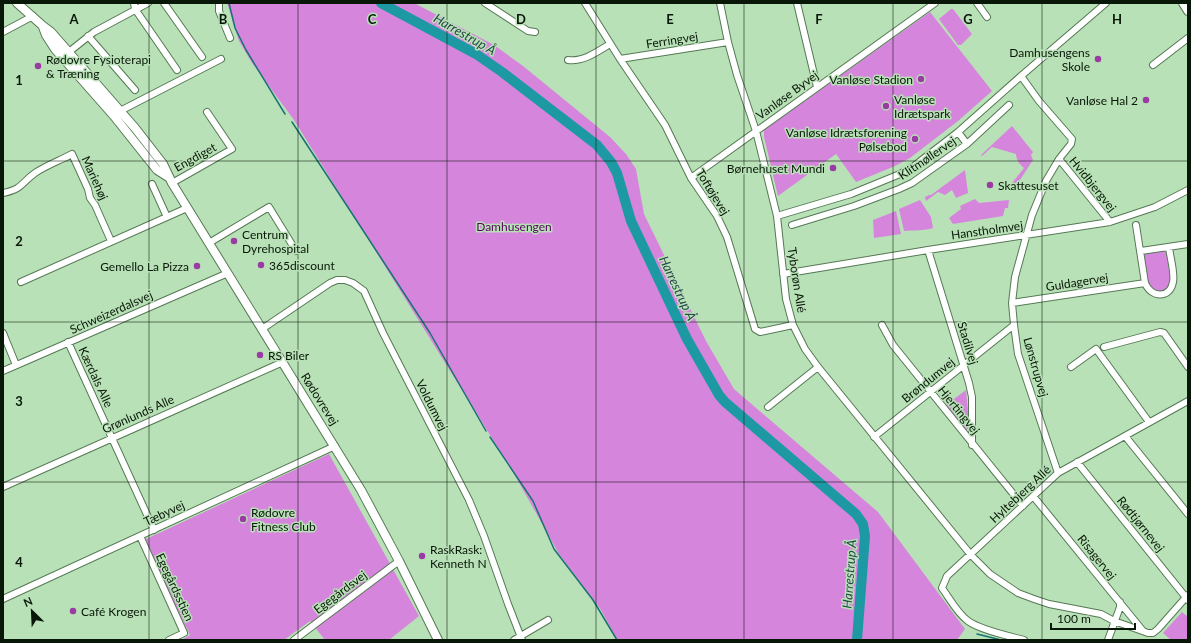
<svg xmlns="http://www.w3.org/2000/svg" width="1191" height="643" font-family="Lato,sans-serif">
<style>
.green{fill:#d685dd}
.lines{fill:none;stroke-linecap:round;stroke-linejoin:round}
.stream{stroke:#177274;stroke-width:1.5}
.river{stroke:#1d99a3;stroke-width:10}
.street-casing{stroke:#557954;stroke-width:8}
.secondary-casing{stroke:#557954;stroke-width:10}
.street{stroke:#fff;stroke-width:6}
.secondary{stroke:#fff;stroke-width:8}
.grid{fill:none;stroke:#081708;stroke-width:1;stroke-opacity:0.55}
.poi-dot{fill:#9a3ba4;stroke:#b9e1b7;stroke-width:1.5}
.labels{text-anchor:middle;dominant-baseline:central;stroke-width:3;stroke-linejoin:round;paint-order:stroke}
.street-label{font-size:12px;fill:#081708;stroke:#b9e1b7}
.poi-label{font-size:12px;fill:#081708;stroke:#b9e1b7;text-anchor:start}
.park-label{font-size:12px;fill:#5a0063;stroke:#b9e1b7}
.water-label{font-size:13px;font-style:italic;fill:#25474a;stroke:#b9e1b7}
.grid-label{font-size:13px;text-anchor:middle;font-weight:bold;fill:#081708;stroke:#b9e1b7;stroke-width:3;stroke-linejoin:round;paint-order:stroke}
</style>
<rect width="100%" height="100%" fill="#b9e1b7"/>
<path class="green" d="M227,3H414L494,45L523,66L610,137L626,154L636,169L644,214L706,341L734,389L878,512L965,629L957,640H617L601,610L559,554L513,472L294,120L252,63L239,41Z
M951,9H953L972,34L961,45H958L939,19Z
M930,12L992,91L958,121L910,158L895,166L856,182L836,154L778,196L764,137V130Z
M1012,126L1033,152L1031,155L1033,160L1016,186L1012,183L1024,168C1019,164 1016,159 1016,154L992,147L982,156L981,155Z
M965,170L968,193L956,198L952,190L945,195L938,192L926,201L925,197L929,195H931Z
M975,199L979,203L1009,200L1008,208H1005L1003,216L953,224L949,218L961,209L960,206Z
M920,200L931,217L933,228C924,231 914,230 904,231L899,209Z
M896,211L901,234L874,238L873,220Z
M1166,250L1171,283C1167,290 1163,292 1155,291L1148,284L1144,254Z
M966,390L968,411V429L966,430L946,405Z
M329,454L419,616L389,640H325L310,621L284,640H181L190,635L144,540Z
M1182,612L1188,617V640H1171L1163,633Z"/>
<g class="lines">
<path class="stream" d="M229,3L235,28L246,50L285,114
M292,122L351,212L430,333L486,431
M490,437L533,501L554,549L593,600L617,640
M977,634L1001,640"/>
<path class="river" d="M381,3L476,54L502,72L597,145L611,162L617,173L631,221L687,339L719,395L725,402L856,514L863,524L865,536L857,640"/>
<defs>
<path id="street" d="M134,3L135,9L177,70
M164,3L202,57
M219,3V11L230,38
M485,3L528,31L535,32
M585,3L620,59L665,125L691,178L717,216L727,237L755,329L760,332L793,325
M720,3L728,42L737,75L756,131L777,216L786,299L793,325L805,349L818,367L971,555L990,574L1018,593L1034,599L1049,604L1101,614L1114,621L1148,633H1153L1158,629L1188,595
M797,3L817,87
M977,3L987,17
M3,32L33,16
M88,36L135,90
M65,55L94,32L148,3
M620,59L728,42
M568,60C583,62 597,52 610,44
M1153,65L1188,38
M1021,76L1039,101L1072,139L1071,144L1059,159L1046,181L1032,215L1015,277L1012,303L1014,325L1018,354L1058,473
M118,112L221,59
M958,132L967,144
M1059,159L1110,222
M691,178L935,3
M172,183L232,149L207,112
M152,184L167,217
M3,193C23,189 21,183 35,173C45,166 61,160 72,154L88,189L90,198L95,205L111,241
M777,216L851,194L900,174L914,166L958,132L1021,76L1106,3
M792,225L854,206L899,189L912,183L967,144L1009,105
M1136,225L1145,283C1151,298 1170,299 1173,282C1175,273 1170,257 1169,247
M209,243L269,207L296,251
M928,250L969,383L972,397V445
M1141,251L1188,244
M783,274L928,250L1110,222L1155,207L1188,190
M21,282L187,208
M1012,303L1145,283
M882,325L893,345L1023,506
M262,329L330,283L337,280H345L353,283L364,291L383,333L469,500L484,536L508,604L522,640
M3,333L16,365
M68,342L154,530
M1104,347L1160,332L1164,333L1188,367
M1071,367L1096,349L1149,422
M3,371L228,273
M768,407L818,367
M1125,436L1188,514
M874,437L1014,325
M1077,462L1188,600
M3,487L283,362
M1033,496L1143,631
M140,536L184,633L169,640
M3,599L335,446
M294,640L399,561
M514,640L548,620
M1024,640C1009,636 980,630 968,621C957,613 950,599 942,588L947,576L1058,473L1188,401
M1108,640L1120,607V602"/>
<path id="secondary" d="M17,3L43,26L51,32L135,128L163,164L172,183L361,490L399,561L438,640
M1183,3L1188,11
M43,27L46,35L55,49L114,116L157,170L168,177"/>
</defs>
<use href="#street" class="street-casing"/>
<use href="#secondary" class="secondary-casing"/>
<use href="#street" class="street"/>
<use href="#secondary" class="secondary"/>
</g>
<path class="grid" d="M149,3V640M298,3V640M447,3V640M596,3V640M744,3V640M893,3V640M1042,3V640M3,161H1188M3,322H1188M3,482H1188"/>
<g class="poi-dot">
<circle cx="1098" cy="59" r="4"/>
<circle cx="38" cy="66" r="4"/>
<circle cx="921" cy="79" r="4"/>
<circle cx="1146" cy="100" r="4"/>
<circle cx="886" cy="106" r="4"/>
<circle cx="915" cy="139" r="4"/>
<circle cx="833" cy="168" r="4"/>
<circle cx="990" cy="185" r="4"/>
<circle cx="234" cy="241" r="4"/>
<circle cx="261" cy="265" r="4"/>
<circle cx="197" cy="266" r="4"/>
<circle cx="260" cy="355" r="4"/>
<circle cx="243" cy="519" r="4"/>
<circle cx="422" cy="556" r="4"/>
<circle cx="73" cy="611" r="4"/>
</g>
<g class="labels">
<g class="street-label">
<text transform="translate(672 40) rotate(-9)">Ferringvej</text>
<text transform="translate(787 95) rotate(-36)">Vanløse Byvej</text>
<text transform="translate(195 157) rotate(-29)">Engdiget</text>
<text transform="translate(927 158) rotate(-34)">Klitmøllervej</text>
<text transform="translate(95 178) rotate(66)">Mariehøj</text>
<text transform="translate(1093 184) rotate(51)">Hvidbjergvej</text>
<text transform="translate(713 192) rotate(58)">Toftøjevej</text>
<text transform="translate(987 230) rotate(-8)">Hanstholmvej</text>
<text transform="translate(797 280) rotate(81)">Tyborøn Allé</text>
<text transform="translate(1077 282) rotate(-9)">Guldagervej</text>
<text transform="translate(111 312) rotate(-24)">Schweizerdalsvej</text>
<text transform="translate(968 343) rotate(73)">Stadilvej</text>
<text transform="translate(1036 367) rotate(74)">Lønstrupvej</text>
<text transform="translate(96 377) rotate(65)">Kærdals Alle</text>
<text transform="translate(928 380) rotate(-39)">Brøndumvej</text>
<text transform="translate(320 399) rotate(58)">Rødovrevej</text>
<text transform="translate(432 405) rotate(63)">Voldumvej</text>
<text transform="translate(959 410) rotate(51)">Hjertingvej</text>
<text transform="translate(138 414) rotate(-24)">Grønlunds Alle</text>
<text transform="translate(1020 494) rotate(-43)">Hyltebjerg Allé</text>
<text transform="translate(164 513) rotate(-25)">Tæbyvej</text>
<text transform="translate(1141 524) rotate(51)">Rødtjørnevej</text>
<text transform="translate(1097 557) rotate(51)">Risagervej</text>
<text transform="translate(175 587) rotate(65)">Egegårdsstien</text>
<text transform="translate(340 592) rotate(-37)">Egegårdsvej</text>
</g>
<g class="poi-label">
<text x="1090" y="52" text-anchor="end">Damhusengens<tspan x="1090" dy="14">Skole</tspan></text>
<text x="46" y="59">Rødovre Fysioterapi<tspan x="46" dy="14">&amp; Træning</tspan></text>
<text x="913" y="79" text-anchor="end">Vanløse Stadion</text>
<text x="894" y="99">Vanløse<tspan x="894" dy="14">Idrætspark</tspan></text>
<text x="1138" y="100" text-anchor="end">Vanløse Hal 2</text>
<text x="907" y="132" text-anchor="end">Vanløse Idrætsforening<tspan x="907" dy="14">Pølsebod</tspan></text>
<text x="825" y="168" text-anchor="end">Børnehuset Mundi</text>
<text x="998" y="185">Skattesuset</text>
<text x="242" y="234">Centrum<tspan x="242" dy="14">Dyrehospital</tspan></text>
<text x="269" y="265">365discount</text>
<text x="189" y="266" text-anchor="end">Gemello La Pizza</text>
<text x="268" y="355">RS Biler</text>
<text x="251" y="512">Rødovre<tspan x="251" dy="14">Fitness Club</tspan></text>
<text x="430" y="549">RaskRask:<tspan x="430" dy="14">Kenneth N</tspan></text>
<text x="81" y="611">Café Krogen</text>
</g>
<g class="park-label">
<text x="514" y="226">Damhusengen</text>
</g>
<g class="water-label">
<text transform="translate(465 34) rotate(30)">Harrestrup Å</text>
<text transform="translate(678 288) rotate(65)">Harrestrup Å</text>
<text transform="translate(849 574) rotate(-86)">Harrestrup Å</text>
</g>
</g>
<g class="grid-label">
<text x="74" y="24">A</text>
<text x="223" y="24">B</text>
<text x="372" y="24">C</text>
<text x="521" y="24">D</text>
<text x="670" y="24">E</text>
<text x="819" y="24">F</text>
<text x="968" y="24">G</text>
<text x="1117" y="24">H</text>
<text x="19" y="85">1</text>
<text x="19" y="246">2</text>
<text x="19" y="406">3</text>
<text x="19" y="567">4</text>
</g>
<rect width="1191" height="643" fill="none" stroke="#081708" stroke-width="8"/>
<g transform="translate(32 611) rotate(336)" stroke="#b9e1b7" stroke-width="3" paint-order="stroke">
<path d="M0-3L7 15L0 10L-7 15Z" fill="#081708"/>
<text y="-6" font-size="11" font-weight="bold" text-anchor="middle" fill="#081708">N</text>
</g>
<path d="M1051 623v6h84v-6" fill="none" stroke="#081708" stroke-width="2"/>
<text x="1057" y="623" font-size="12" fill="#081708" stroke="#b9e1b7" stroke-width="3" paint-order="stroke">100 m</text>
</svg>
